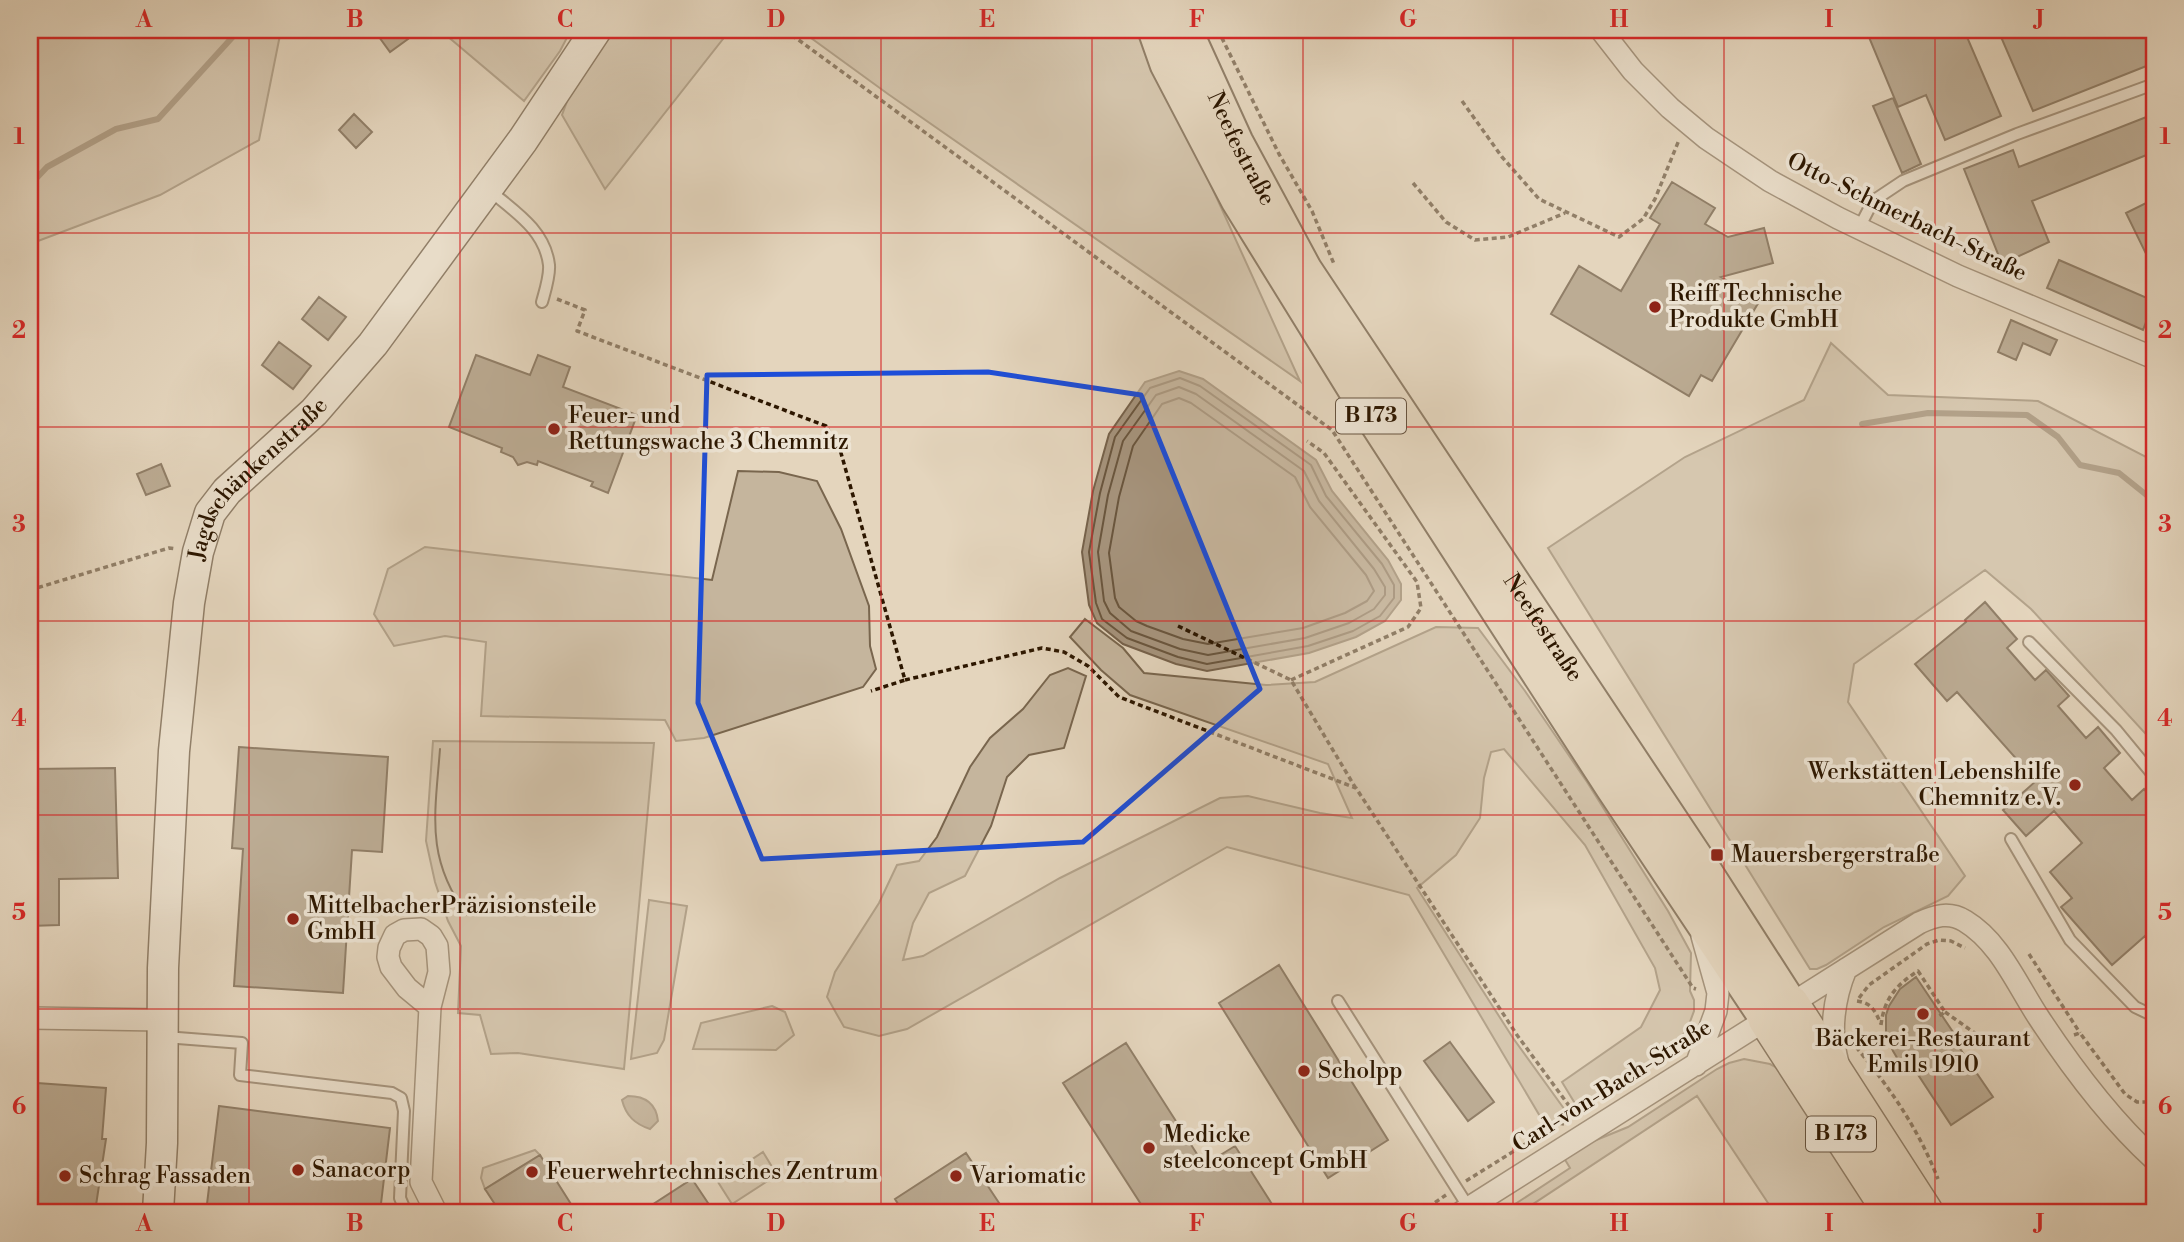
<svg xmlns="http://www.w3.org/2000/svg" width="2184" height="1242" font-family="'Libre Bodoni',serif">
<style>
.green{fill:#c5b59d;stroke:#79664e;stroke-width:2}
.water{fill:#a6947d;stroke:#76624b;stroke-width:2}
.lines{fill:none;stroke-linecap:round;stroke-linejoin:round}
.shore{stroke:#6a563e;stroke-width:2}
.stream{stroke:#76624b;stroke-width:6}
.building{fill:#8c7a62;stroke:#2d1700;stroke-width:2}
.lane-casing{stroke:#5b462f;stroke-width:14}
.street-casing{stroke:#5b462f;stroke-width:24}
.secondary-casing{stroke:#2d1700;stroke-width:33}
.primary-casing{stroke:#2d1700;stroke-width:37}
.highway-casing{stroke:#2d1700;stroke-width:40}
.path{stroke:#2d1700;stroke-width:3.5;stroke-dasharray:5 3.5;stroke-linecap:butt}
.lane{stroke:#ede4d4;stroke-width:10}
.street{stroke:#ede4d4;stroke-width:21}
.secondary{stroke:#ede4d4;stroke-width:30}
.primary{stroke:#e4d5bd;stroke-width:33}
.highway{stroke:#e4d5bd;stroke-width:37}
.tram{stroke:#2d1700;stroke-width:2}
.marked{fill:none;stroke:#1d4ed8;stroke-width:5;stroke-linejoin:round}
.grid{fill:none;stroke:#d62828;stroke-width:2;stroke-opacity:0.55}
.poi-dot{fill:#8f2418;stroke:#ede4d4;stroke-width:2.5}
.labels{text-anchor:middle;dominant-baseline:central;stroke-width:7;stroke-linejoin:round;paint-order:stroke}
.shield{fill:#ede4d4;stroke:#675440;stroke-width:2}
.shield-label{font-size:21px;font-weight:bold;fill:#2d1700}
.street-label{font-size:23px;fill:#2d1700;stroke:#ede4d4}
.poi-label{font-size:23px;fill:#2d1700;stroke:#ede4d4;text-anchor:start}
.neatline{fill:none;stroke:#d62828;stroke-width:2.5}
.grid-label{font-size:23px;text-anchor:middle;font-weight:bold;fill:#d62828}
</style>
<rect width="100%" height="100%" fill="#e4d5bd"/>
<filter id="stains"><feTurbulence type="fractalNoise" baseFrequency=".00286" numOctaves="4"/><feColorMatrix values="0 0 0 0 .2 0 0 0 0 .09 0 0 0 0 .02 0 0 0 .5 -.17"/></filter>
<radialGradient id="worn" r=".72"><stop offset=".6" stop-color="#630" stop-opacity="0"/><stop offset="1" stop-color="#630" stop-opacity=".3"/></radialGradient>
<path class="green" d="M30,30H281L259,140L160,195L30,244Z
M440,30H571L560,51L524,101Z
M607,30H730L605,189L562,115L575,80Z
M800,30H1142L1164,82L1300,381L888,94Z
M1831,343L1888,395L2038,401L2154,461V743L2031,609L1985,570L1854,664L1848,702L1965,876L1948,896L1884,927L1826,965L1817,969H1810L1548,548L1685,457L1804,400Z
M738,471L779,472L817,481L841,529L869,606L870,646L876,669L863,687L704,738L676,741L665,720L481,716L486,642L445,636L394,646L374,614L388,569L425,547L712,580Z
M1085,619L1123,648L1144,673L1266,685L1315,682L1436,627L1478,628L1525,691L1587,782L1668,911L1691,953L1690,991L1694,1000V1011L1687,1030L1663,1057L1579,1110L1562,1082L1641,1027L1660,990L1655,968L1585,845L1504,749L1491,752L1484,778L1480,818L1456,855L1417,888L1513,1038L1570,1117C1566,1120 1550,1121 1544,1123L1409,895L1227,847L907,1029L879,1036L844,1027L827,997L835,972L879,903L897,865L919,861L937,837L970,767L990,738L1023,709L1050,675L1068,668L1086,676L1064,748L1029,755L1007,777L991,826L965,876L929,893L913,923L903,960L923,956L1060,878L1220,798L1248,796L1320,813L1352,818L1328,764L1130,695L1101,670L1070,637Z
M433,741L654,743L624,1069L518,1053L491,1054L480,1015L458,1013L461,946L448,921L435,882L426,841Z
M649,900L687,906L664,1040L657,1053L631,1059Z
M772,1006L785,1012L794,1035L776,1050L693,1049L701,1023Z
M1744,1059L1770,1064L1781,1070L1880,1212H1774L1697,1096L1521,1212H1503L1570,1168L1564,1158L1584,1145L1628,1127L1717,1069L1729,1063Z
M535,1150L540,1155L485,1189L481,1178L483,1168Z
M763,1152L777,1175L732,1204L718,1182Z"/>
<path class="water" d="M1179,371L1203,379L1316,460L1332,491L1388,560L1401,584V600L1385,621L1356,637L1309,653L1207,671L1176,664L1123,644L1097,623L1089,605L1082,552L1093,491L1109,434L1145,382Z
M628,1096C645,1096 656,1103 658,1121L650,1129C635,1124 626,1116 622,1100Z"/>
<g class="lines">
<path class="shore" d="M1180,378L1200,386L1311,465L1326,496L1382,564L1394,585V598L1380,616L1353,631L1308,646L1207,664L1178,657L1127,638L1102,619L1096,603L1089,552L1100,493L1115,437L1150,388Z
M1179,387L1196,394L1304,471L1319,501L1374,569L1385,587V595L1374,609L1349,623L1305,638L1208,655L1180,649L1131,631L1110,613L1104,601L1098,552L1108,495L1123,441L1156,395Z
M1179,398L1191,403L1295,477L1310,507L1366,575L1374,591L1367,601L1345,613L1303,628L1208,644L1183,639L1147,626L1136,621L1119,607L1115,598L1109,553L1119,497L1133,446L1162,404Z"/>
<path class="stream" d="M30,185L47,167L116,129L158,119L239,30
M1862,424L1928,413L2027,415L2058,437L2080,465L2119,473L2154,501"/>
</g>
<path class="building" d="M374,30H402L408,39L390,52Z
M1866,30H1964L2001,116L1945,140L1926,95L1898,107Z
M1998,30H2154V63L2033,111Z
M1893,98L1921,164L1902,173L1873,106Z
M354,114L372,132L356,148L339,130Z
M2154,114V152L2032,201L2049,242L2002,264L1964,169L2013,150L2019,167Z
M1672,182L1715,208L1705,224L1728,237L1764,228L1773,263L1721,277L1760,300L1712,381L1701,375L1689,396L1551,314L1579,266L1621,291L1660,224L1650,218Z
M2154,199V270L2126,213Z
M2059,260L2154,301L2143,330L2047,288Z
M319,297L346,317L328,340L302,319Z
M2011,320L2057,340L2050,355L2023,343L2016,360L1998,352Z
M279,342L311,366L293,389L262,365Z
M476,355L530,375L538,355L570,367L563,387L637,415L608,493L591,486L593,482L538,461L537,465L527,462L518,465L513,457L501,452L502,448L449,427Z
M161,464L170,486L146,495L137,474Z
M1985,602L2017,639L2007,648L2035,680L2046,670L2069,696L2058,706L2086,738L2098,727L2120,753L2104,768L2132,800L2144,789L2154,801V947L2145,936L2112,965L2061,907L2072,898L2050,872L2082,843L2054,811L2026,836L2003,810L2036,781L1957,692L1947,701L1915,664L1966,622L1965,620Z
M239,747L388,757L382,852L352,850L343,993L234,986L243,849L232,848Z
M115,768L118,878L59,879V925L30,926V769Z
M1279,965L1388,1140L1328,1178L1219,1003Z
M1916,977L1953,1032L1950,1034L1993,1097L1951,1125L1909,1061L1902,1066L1893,1051L1886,1034V1015L1889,1006L1900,989Z
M1450,1042L1494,1102L1468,1121L1424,1061Z
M1126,1043L1204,1165L1235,1146L1277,1212H1146L1063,1083Z
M37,1083L106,1088L102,1139H106L95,1212H30V1127L34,1128Z
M219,1106L390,1128L380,1212H206Z
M966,1153L1005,1212H903L895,1199Z
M540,1155L576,1212H500L485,1189Z
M692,1179L714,1212H641Z"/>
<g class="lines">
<defs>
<path id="lane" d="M489,190C514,211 545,230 549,265C550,276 545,291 542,302
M1859,228L1873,201L1903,181L2017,134L2154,84
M2029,642L2116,730L2154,776
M2011,839L2070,940L2135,1007L2154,1016
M1338,1001L1469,1208
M165,1037L242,1043L240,1075L392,1093L401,1098L404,1111L400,1198L406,1212"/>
<path id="street" d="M1601,30L1633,71L1670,108L1706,138L1770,181L1838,218L1958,276L2154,358
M430,1007L407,988L391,967L388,957L389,948L395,935L404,930L421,929L431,936L437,946L439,972L430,1007L421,1182L436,1212
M30,1018L162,1020
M1838,1063C1829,1032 1834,998 1846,969
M1696,1065L1716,1011L1718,993L1702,936
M1462,1212L1919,923C1934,916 1949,911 1965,921C2000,942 2017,985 2039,1018C2072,1068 2110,1119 2154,1159"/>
<g id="secondary">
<path id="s1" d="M158,1212L162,1143L163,968L174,751L189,603L198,552L210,513L227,491L314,412L373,344L523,140L596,30"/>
</g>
<g id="primary">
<path d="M1155,30L1167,64L1238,200L1356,391L1613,788L1767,1019"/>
<path id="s2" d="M1185,30L1236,142L1305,270L1702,867L1790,1004"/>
</g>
<path id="highway" d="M1790,1004L1924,1212
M1767,1019L1892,1212"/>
</defs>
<use href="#lane" class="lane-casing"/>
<use href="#street" class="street-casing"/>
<use href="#secondary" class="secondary-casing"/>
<use href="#primary" class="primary-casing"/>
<use href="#highway" class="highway-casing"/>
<path class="path" d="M785,30L1332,430L1693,988L1696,989
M1218,30L1279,154L1312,211L1334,264
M1462,101L1502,157L1539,199L1619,237L1643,219L1655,199L1679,140
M1413,183L1446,222L1475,240L1508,237L1565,213
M557,299L585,310L577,331L826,426L841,453L905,680L871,691
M30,590L169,548L176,549
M1178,626L1291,680L1355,787
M905,680L1042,648L1064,652L1088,666L1119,697L1356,788L1517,1035L1578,1118
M1291,680L1408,627L1421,608L1417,582L1324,453L1307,441
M2029,954L2080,1033
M1859,998L1869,985L1927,944L1939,940L1951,941L1965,948
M1857,1001C1872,1003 1875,1011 1881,1024
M1945,1012L1979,1036
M1881,1025C1884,999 1896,985 1918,971L1945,1012L1938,1017
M2074,1035L2080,1033L2125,1094L2137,1102H2154
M1856,1047C1890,1088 1918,1128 1938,1179
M2147,1177L2154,1185
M1466,1181L1559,1123L1564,1124
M1421,1212L1446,1195"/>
<use href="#lane" class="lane"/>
<use href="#street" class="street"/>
<use href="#secondary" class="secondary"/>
<use href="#primary" class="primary"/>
<use href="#highway" class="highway"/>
<path class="tram" d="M440,749C435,815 425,858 467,915"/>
</g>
<path d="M0 0H2184V1242H0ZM988,372L1141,395L1260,689L1083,842L762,859L698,703L707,375Z" fill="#e4d5bd" fill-opacity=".55" fill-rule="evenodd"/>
<path class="marked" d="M988,372L1141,395L1260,689L1083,842L762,859L698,703L707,375Z"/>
<path class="grid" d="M249,30V1212M460,30V1212M671,30V1212M881,30V1212M1092,30V1212M1303,30V1212M1513,30V1212M1724,30V1212M1935,30V1212M30,233H2154M30,427H2154M30,621H2154M30,815H2154M30,1009H2154"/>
<g class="poi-dot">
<circle cx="1655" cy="307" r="7"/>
<circle cx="554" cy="429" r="7"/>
<circle cx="2075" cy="785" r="7"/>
<rect x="1710" y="848" width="14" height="14" rx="3.5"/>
<circle cx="293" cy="919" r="7"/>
<circle cx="1923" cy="1014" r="7"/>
<circle cx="1304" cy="1071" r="7"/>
<circle cx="1149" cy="1148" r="7"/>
<circle cx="298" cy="1170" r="7"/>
<circle cx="532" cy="1172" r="7"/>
<circle cx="65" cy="1176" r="7"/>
<circle cx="956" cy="1176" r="7"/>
</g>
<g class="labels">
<g class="shield">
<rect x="1336" y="398.5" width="70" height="35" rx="5"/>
<rect x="1806" y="1116.5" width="70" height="35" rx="5"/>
</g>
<g class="shield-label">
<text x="1371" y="416">B 173</text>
<text x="1841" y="1134">B 173</text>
</g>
<g class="street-label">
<text stroke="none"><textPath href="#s2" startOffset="131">Neefestraße</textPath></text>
<text transform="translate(1907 217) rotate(26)">Otto-Schmerbach-Straße</text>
<text stroke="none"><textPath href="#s1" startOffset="758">Jagdschänkenstraße</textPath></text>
<text stroke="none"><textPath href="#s2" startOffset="698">Neefestraße</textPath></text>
<text transform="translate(1612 1086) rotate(-32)">Carl-von-Bach-Straße</text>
</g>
<g class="poi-label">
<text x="1669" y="294">Reiff Technische<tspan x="1669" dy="26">Produkte GmbH</tspan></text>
<text x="568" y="416">Feuer- und<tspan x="568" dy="26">Rettungswache 3 Chemnitz</tspan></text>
<text x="2061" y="772" text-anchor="end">Werkstätten Lebenshilfe<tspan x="2061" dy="26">Chemnitz e.V.</tspan></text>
<text x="1731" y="855">Mauersbergerstraße</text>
<text x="307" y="906">MittelbacherPräzisionsteile<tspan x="307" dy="26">GmbH</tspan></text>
<text x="1923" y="1039" text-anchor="middle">Bäckerei-Restaurant<tspan x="1923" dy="26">Emils 1910</tspan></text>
<text x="1318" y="1071">Scholpp</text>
<text x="1163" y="1135">Medicke<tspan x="1163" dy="26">steelconcept GmbH</tspan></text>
<text x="312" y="1170">Sanacorp</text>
<text x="546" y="1172">Feuerwehrtechnisches Zentrum</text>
<text x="79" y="1176">Schrag Fassaden</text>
<text x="970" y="1176">Variomatic</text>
</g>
</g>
<rect width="2184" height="1242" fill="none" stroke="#e4d5bd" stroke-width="77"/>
<rect x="38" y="38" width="2108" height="1166" class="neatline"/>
<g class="grid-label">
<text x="144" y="27">A</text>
<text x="355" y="27">B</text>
<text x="565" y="27">C</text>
<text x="776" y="27">D</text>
<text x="987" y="27">E</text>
<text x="1197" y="27">F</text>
<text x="1408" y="27">G</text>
<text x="1619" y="27">H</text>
<text x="1829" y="27">I</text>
<text x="2040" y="27">J</text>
<text x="19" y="144">1</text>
<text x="2165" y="144">1</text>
<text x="19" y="338">2</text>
<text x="2165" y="338">2</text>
<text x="19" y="532">3</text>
<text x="2165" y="532">3</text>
<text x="19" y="726">4</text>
<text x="2165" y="726">4</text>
<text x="19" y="920">5</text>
<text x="2165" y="920">5</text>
<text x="19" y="1114">6</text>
<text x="2165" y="1114">6</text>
<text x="144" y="1231">A</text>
<text x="355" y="1231">B</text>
<text x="565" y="1231">C</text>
<text x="776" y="1231">D</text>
<text x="987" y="1231">E</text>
<text x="1197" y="1231">F</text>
<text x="1408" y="1231">G</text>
<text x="1619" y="1231">H</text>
<text x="1829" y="1231">I</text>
<text x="2040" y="1231">J</text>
</g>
<rect width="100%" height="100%" filter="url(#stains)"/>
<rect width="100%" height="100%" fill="url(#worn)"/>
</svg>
